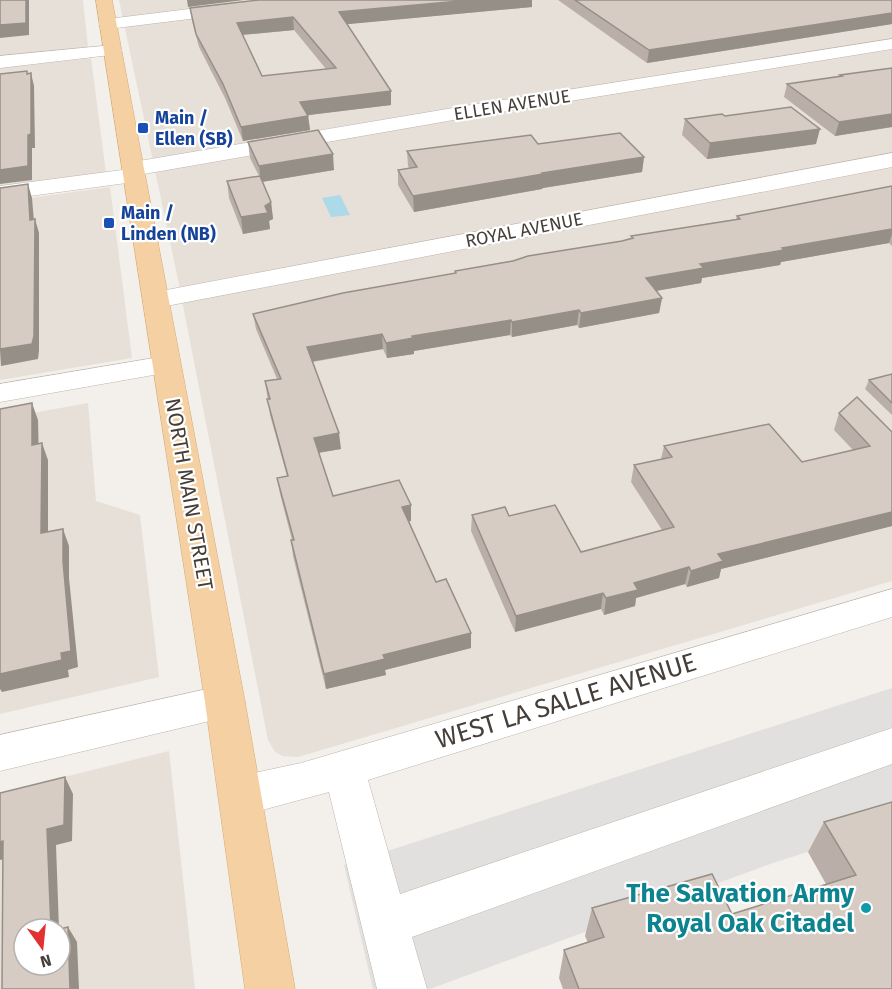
<svg xmlns="http://www.w3.org/2000/svg" width="892" height="989" font-family="'Fira Sans',sans-serif">
<style>
.residential{fill:#e6e0d8;fill-rule:evenodd}
.parking{fill:#e2e0de}
.water{fill:#addae9}
.lines{fill:none;stroke-linecap:round;stroke-linejoin:round}
.minor-casing{stroke:#beb5ad;stroke-width:1}
.major-casing{stroke:#d7aa73;stroke-width:1}
.minor{fill:#fff;fill-rule:evenodd}
.major{fill:#f4d0a2;fill-rule:evenodd}
.wall{fill:#b9afa8;fill-rule:evenodd}
.shaded-wall{fill:#968f88}
.building{fill:#d7ccc3;stroke:#968f88;stroke-width:1.5;fill-rule:evenodd}
.transit-dot{fill:#1a4fb4;stroke:#fff;stroke-width:2}
.culture-dot{fill:#0f9aa8;stroke:#fff;stroke-width:2}
.labels{text-anchor:middle;dominant-baseline:central;stroke-width:4.5;stroke-linejoin:round;paint-order:stroke}
.far-street-label{font-size:18px;fill:#463f39;stroke:#fff}
.far-transit-label{font-size:18px;font-weight:bold;fill:#164399;stroke:#fff;text-anchor:start}
.street-label{font-size:21px;fill:#463f39;stroke:#fff}
.near-street-label{font-size:26px;fill:#463f39;stroke:#fff}
.near-culture-label{font-size:26px;font-weight:bold;fill:#0d838f;stroke:#fff;text-anchor:end}
</style>
<rect width="100%" height="100%" fill="#f3efea"/>
<path class="residential" d="M0,0H83L88,47L0,57Z
M119,0H892V581L298,757L283,756L275,752L268,740L177,275Z
M91,58L106,173L0,186V68Z
M110,187L132,358L0,380V202Z
M88,403L96,501L140,515L159,677L0,714V419Z
M169,751L195,989H0V793ZM24,929H60V965H24Z"/>
<path class="parking" d="M892,688V825L773,863L430,989H373L344,865Z"/>
<path class="water" d="M340,195L350,215L331,217L322,198Z"/>
<g class="lines">
<defs>
<path id="minor" d="M262,0H311L303,5L108,29L102,28L99,24L102,20L108,19Z
M892,39V49L465,118L144,174L142,180L134,182L0,200V186L122,170L125,164L133,162L465,106Z
M113,45L119,46L122,50L119,54L0,68V56Z
M892,153V167L156,308L147,306L143,300L147,294L156,292Z
M166,356L176,359L180,365L176,371L0,402V384Z
M892,589V617L368,780L400,894L892,728V764L412,937L427,989H377L329,792L240,816L225,810L218,796L225,782L240,776L301,763Z
M225,685L239,690L245,702L239,714L0,771V735Z"/>
<path id="major" d="M96,0H112L245,702L295,989H245L205,702Z"/>
</defs>
<use href="#minor" class="minor-casing"/>
<use href="#major" class="major-casing"/>
<use href="#minor" class="minor"/>
<use href="#major" class="major"/>
</g>
<path class="wall" d="M558,0H892V24L647,63Z
M532,7L346,24L391,91V105L308,115L310,130L243,141L225,98L199,47L192,21L190,8ZM294,30L326,69L262,76L243,35Z
M892,68V127L835,136L784,97L787,84L840,76V75Z
M725,116L816,144L707,159L682,135L685,119Z
M248,142L334,170L262,182L271,202L273,219L269,221L270,229L243,234L229,198L227,181L259,176L250,158Z
M538,144L644,157L642,172L543,188L542,189L414,212L398,185V170L409,168L408,166L407,151Z
M892,186V246L889,243L781,262L780,265L702,278L701,283L656,291L662,298L659,313L579,328L577,325L512,337L510,335L414,351V354L387,358L383,349L313,362L341,449L319,453L333,496L411,521H409L436,582L471,648L385,670L386,675L326,689L293,556L291,540H292L280,494L277,478L287,476L270,415L265,381L277,379L256,329L253,314L455,273V271L622,241L631,238V236L736,219L737,216Z
M892,374V415L865,389L869,380Z
M839,413L892,432V526L721,569L719,578L687,587L685,584L636,598L635,606L604,615L601,609L515,632L471,531L472,515L509,516L581,552L662,530L631,482L634,465L661,459L664,446L802,462L853,450L834,430Z
M892,802V989H563L559,978L564,950L588,943L585,936L592,908L732,914L826,884L808,852L824,822Z"/>
<path class="shaded-wall" d="M26,0H29V35L0,38V25Z
M187,0H244L188,7Z
M471,0H532V7L339,25V12Z
M892,13V24L647,63L649,50Z
M293,17L294,30L239,35L237,23Z
M31,73L34,86L35,148H32V180L0,184V170Z
M391,91V105L301,116L300,102Z
M892,114V127L835,136L839,122Z
M308,116L310,130L243,141L241,127Z
M820,129L816,144L707,159L710,143Z
M333,154L334,170L261,182L259,166Z
M644,157L642,172L543,188L542,189L414,212L413,196L542,173Z
M28,184L32,198L35,234L30,220Z
M271,202L273,219L269,221L270,229L243,234L241,217Z
M35,219L39,233V351L38,359L1,366L0,350Z
M892,229V234L889,243L781,262L780,265L702,278L701,283L644,293L646,278L700,264L782,248Z
M662,298L659,313L579,328L581,313Z
M579,310L577,325L512,337V322Z
M511,320L510,335L414,351V354L387,358L386,343L412,336Z
M382,334L383,349L309,362L307,347Z
M32,403L38,420L39,462L32,445Z
M339,433L341,449L316,453L314,438Z
M42,443L48,460V550L41,533Z
M411,505V521L403,523L402,507Z
M892,512V526L721,569L719,578L687,587L691,571L718,554Z
M63,529L69,546V578L78,667L68,670L69,677L2,692L0,689V674L61,653Z
M689,567L685,584L636,598L635,606L604,615L606,598L634,583Z
M603,593L601,609L515,632L516,616Z
M471,633V648L385,670L386,675L326,689L324,674L383,655Z
M65,777L73,794L72,841L56,845L59,929H51L47,829Z
M3,841L13,857L0,860V842Z
M68,927L77,942L79,989H70Z"/>
<path class="building" d="M0,0H26V23L0,25Z
M259,0H471L339,12L391,91L300,102L308,116L241,127L223,84L196,34L190,8ZM293,17L336,68L262,76L237,23Z
M575,0H892V13L649,50Z
M892,68V114L839,122L787,84L842,76L840,75Z
M27,71V74L31,73V134L28,135V166L0,170V74Z
M791,107L820,129L710,143L685,119L722,114L725,116Z
M318,130L333,154L259,166L248,142Z
M620,133L644,157L542,173L543,174L413,196L398,170L417,167L407,151L531,135L538,144Z
M260,176L271,202L265,206L268,213L241,217L227,181Z
M28,184L30,220L35,219L34,336L32,344L0,349V188Z
M892,186V229L782,248L784,250L700,264L704,268L646,278L662,298L581,313L579,310L512,322L511,320L412,336L413,338L386,343L382,334L307,347L339,433L314,438L333,496L399,480L411,505L402,507L436,582L446,579L471,633L383,655L385,659L324,674L291,540H294L277,478L288,476L267,399H270L265,381L281,379L253,314L343,293L456,273L455,271L513,261L528,256L622,241L633,238L631,236L740,219L737,216Z
M892,374V403L869,380Z
M857,397L892,432V512L718,554L723,561L691,571L689,567L634,583L638,590L606,598L603,593L516,616L472,515L505,507L509,516L555,505L581,552L674,527L634,465L672,457L664,446L769,424L802,462L870,446L839,413Z
M32,403V445L42,443L41,533L63,529V561L71,651L61,653L62,660L0,674V409Z
M65,777L64,825L47,829L51,929H24V965H60V929L68,927L70,989H2L3,841L0,842V793Z
M892,802V989H579L564,950L604,937L592,908L712,874L732,914L856,875L824,822Z"/>
<g class="transit-dot">
<rect x="137" y="122" width="12" height="12" rx="3"/>
<rect x="103" y="217" width="12" height="12" rx="3"/>
</g>
<circle class="culture-dot" cx="866" cy="908" r="6"/>
<g class="labels">
<g class="far-street-label">
<text transform="translate(512 105) rotate(-9)">ELLEN AVENUE</text>
<text transform="translate(524 230) rotate(-11)">ROYAL AVENUE</text>
</g>
<g class="far-transit-label">
<text x="155" y="118">Main /<tspan x="155" dy="21">Ellen (SB)</tspan></text>
<text x="121" y="213">Main /<tspan x="121" dy="21">Linden (NB)</tspan></text>
</g>
<g class="street-label">
<text transform="translate(189 494) rotate(80)">NORTH MAIN STREET</text>
</g>
<g class="near-street-label">
<text transform="translate(566 701) rotate(-17)">WEST LA SALLE AVENUE</text>
</g>
<g class="near-culture-label">
<text x="854" y="893">The Salvation Army<tspan x="854" dy="30">Royal Oak Citadel</tspan></text>
</g>
</g>
<g transform="translate(42 947) rotate(165)"><circle r="28" fill="#ffffff" stroke="#b5b2b0" stroke-width="1.5"/>
<path d="M0-4.5L10 22L0 15L-10 22Z" fill="#e33031"/>
<text y="-9" font-size="16" font-weight="bold" text-anchor="middle" fill="#463f39">N</text>
</g>
</svg>
